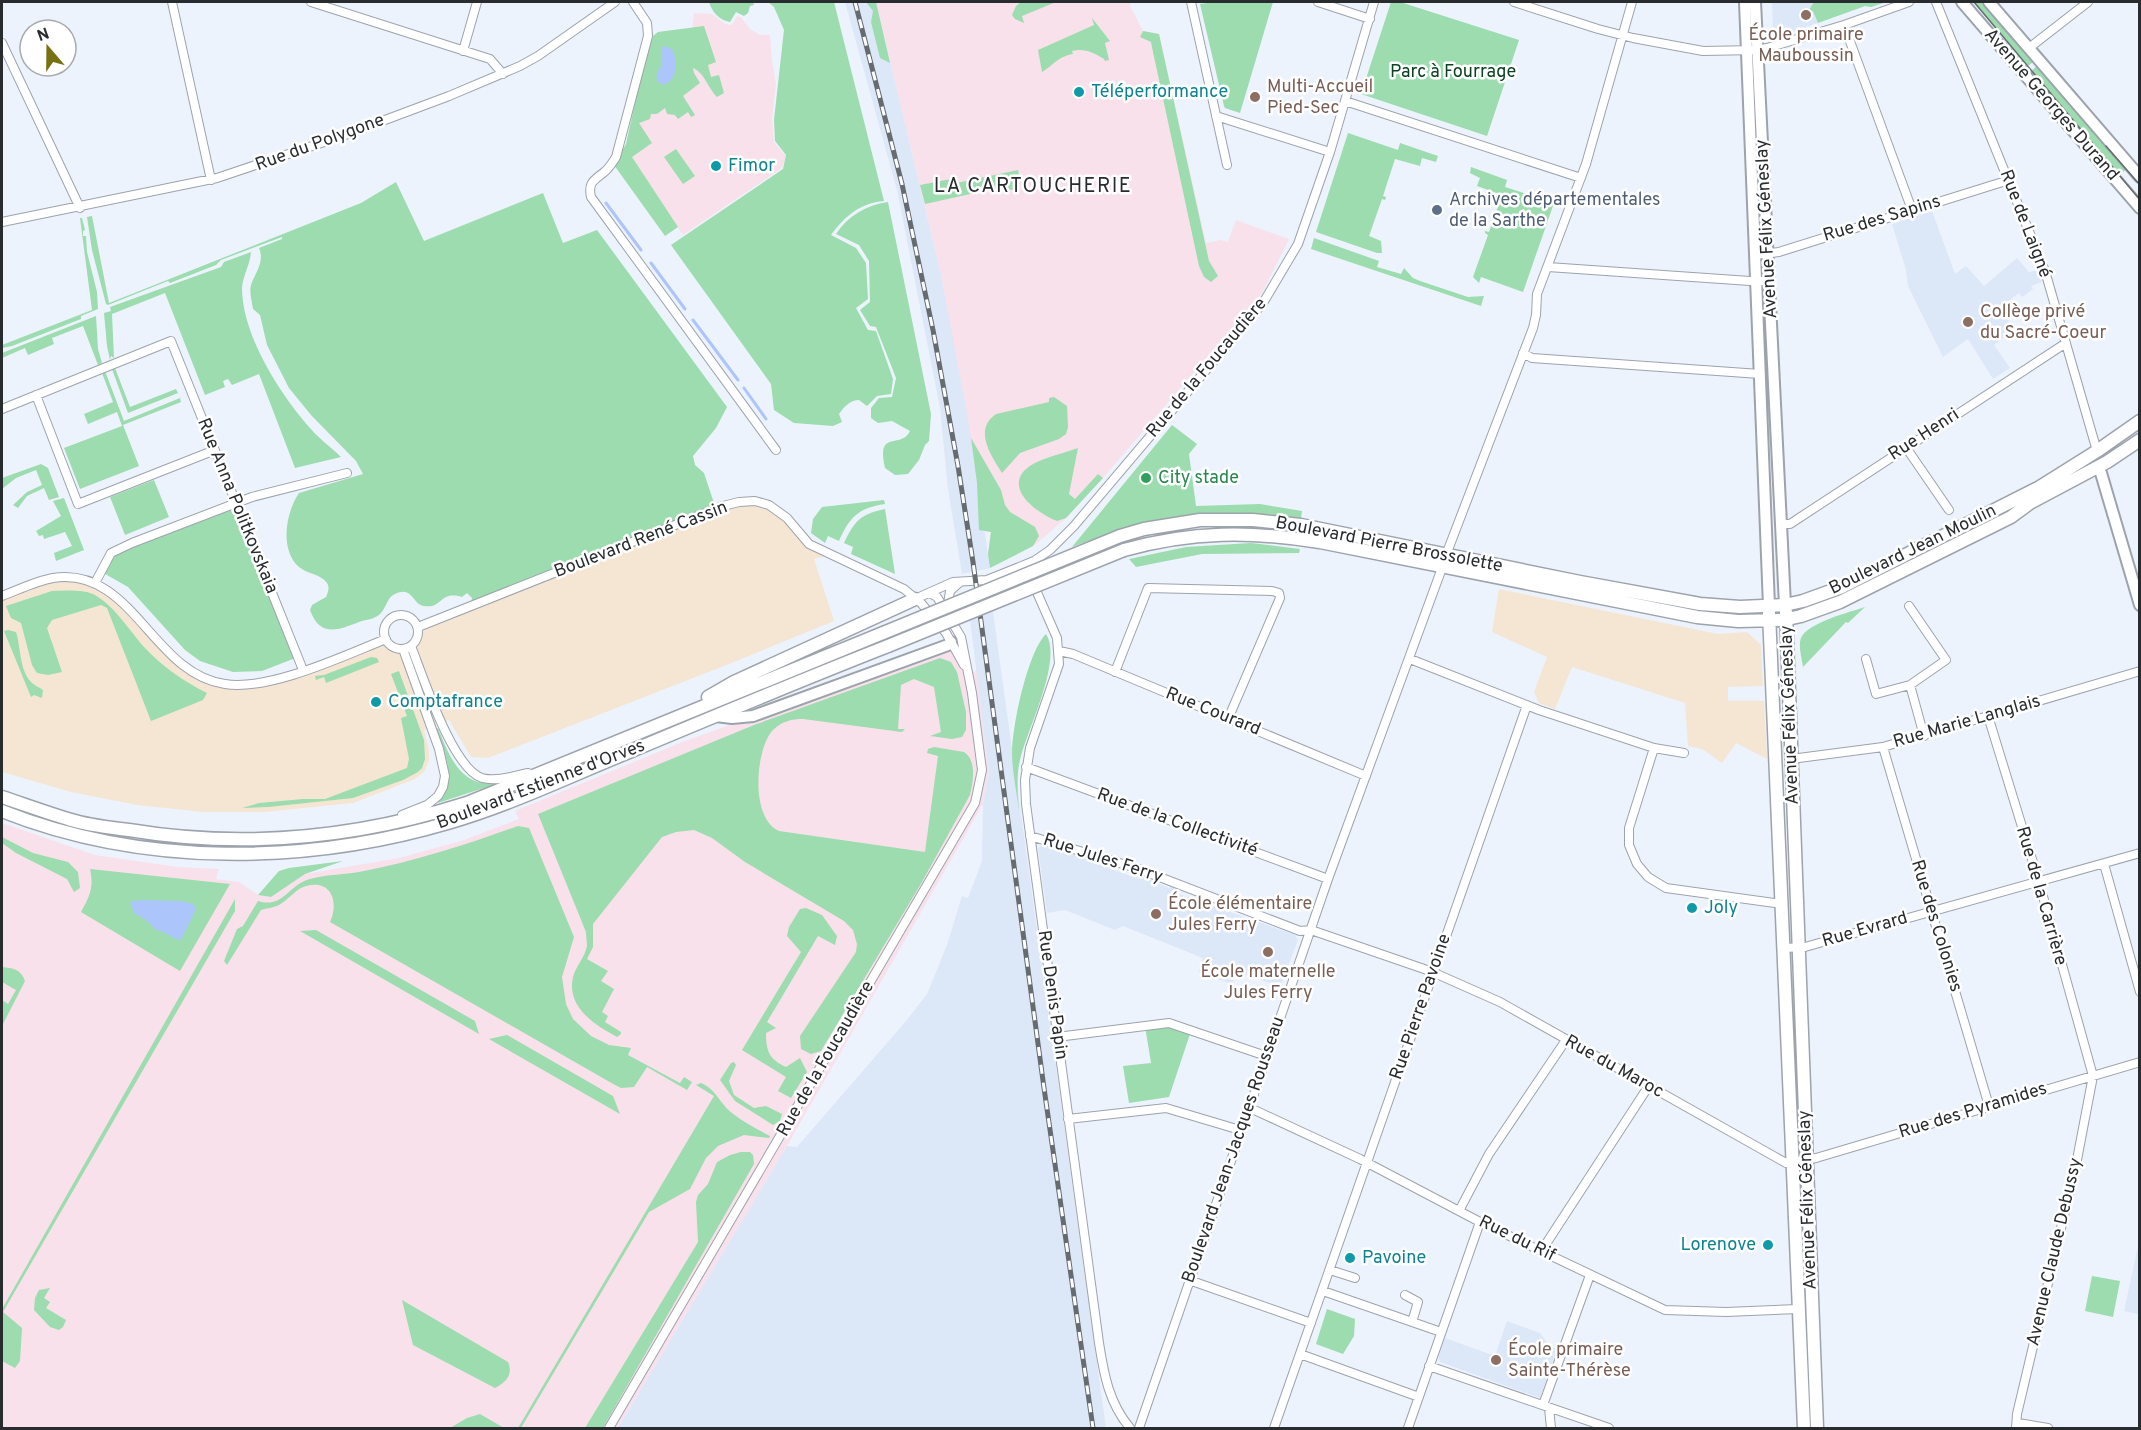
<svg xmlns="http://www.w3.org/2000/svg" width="2141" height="1430" font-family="Overpass,sans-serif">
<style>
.commercial{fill:#f4e6d3}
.industrial{fill:#f9e1eb}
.built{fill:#dce7f8}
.green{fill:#9cdcae}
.water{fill:#acc5fb}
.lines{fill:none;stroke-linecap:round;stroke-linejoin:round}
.stream{stroke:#acc5fb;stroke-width:3}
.street-casing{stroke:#9da3ad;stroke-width:10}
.secondary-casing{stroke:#9da3ad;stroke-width:14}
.primary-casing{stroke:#9da3ad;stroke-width:15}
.street{stroke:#fff;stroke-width:8}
.secondary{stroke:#fff;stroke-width:10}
.primary{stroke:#fff;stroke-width:12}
.tram{stroke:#666b70;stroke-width:1.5}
.rail-casing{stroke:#666b70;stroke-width:5}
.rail{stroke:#fff;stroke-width:3;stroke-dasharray:9;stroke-linecap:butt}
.primary-bridge-casing{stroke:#9da3ad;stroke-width:15;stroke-linecap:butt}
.primary-bridge{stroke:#fff;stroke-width:12}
.education-dot{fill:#8d6e63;stroke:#fff;stroke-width:2}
.culture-dot{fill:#0f9aa8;stroke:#fff;stroke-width:2}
.service-dot{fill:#5c6f8a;stroke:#fff;stroke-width:2}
.leisure-dot{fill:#2e9e5b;stroke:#fff;stroke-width:2}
.labels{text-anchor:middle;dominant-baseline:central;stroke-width:5;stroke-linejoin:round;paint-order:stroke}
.education-label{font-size:18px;fill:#785e54;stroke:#fff;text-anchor:start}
.park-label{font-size:18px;fill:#0b4222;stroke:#fff}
.culture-label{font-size:18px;fill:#0d838f;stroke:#fff;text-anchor:start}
.street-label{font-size:18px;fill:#292c2f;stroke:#fff}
.service-label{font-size:18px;fill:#4e5e75;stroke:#fff;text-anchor:start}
.leisure-label{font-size:18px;fill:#27864d;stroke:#fff;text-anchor:start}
.neighbourhood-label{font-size:20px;letter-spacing:1.5px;fill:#292c2f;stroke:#fff}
</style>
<rect width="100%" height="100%" fill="#ecf3fd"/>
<path class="commercial" d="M739,502L769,505L809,544L834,554L814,559L834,621L729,664L488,758L471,757L449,720L424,730L429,750V761L424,772L415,779L353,803L265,812H203L137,805L71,792L2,772V596L66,577L113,595L165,649L205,679L248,685L387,642L397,649L409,648L417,641L418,629Z
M1499,589L1718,634L1747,632L1761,645L1763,686L1728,687V701H1764L1767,759L1736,743L1722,763L1702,749L1688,746L1685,703L1572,667L1555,709L1539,703L1534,692L1547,657L1492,632Z"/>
<path class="industrial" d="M876,2H1131L1130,6L1143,31L1159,34L1206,243L1221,240L1228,242L1236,220L1289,239L1262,293L1103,478L1065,519L1035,545L990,568L988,554L991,532L979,530L975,466L941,275Z
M694,13L712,14L725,24L732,25L737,16L741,17L750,29L760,35H770L772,61L776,85L772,119L774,142L786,156L782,168L683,235L631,157L652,143L638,123L658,32L692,30Z
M948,645L968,672L977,671L989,772L983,804L787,1146L618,1428H2V823L95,855L178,867L219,869L216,879L239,882L258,895L271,897L305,874L399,858L464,840L519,819L515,811L680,743Z"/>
<path class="built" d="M845,2H876L941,275L968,419L990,568L962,574L948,489L940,408L897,190Z
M1772,2H1886L1871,7L1865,6L1778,37L1773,32Z
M1932,211L1955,274L1966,266L1984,286L2017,258L2029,272L2038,270L2042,282L2031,286L2033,289L2028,293L2022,297L2019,293L1999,308L2014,329L1994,345L2010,368L1993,379L1968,339L1943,357L1908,286L1906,270L1892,224Z
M993,612L1106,1428H618L787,1146L797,1147L906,1021L927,994L947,945L962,896L968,898L982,861L983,804L989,772L970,620Z
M1044,843L1136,878L1138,875L1169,888L1170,886L1180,890L1179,894L1295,935L1298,940L1280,987L1237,971L1232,984L1198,972L1203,958L1123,926L1115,930L1065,910L1047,913L1038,848Z
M2139,1242L2140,1314H2137L2124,1311Z
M1507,1321L1540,1333L1549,1345L1557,1349L1540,1398L1440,1362L1438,1358L1445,1338L1495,1356Z"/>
<path class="green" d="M709,2H753L754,5L750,6L748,13L744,16L736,12L730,22C719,20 712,12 709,2Z
M768,2H834L884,201C860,203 845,216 831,235L856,248L866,263L868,299L856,308L868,330L876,331L893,379L891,394L877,396L867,406L859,400C850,400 844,407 839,414L842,422L833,426L794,423L774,410L771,384L671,245L783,169L786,155L775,141L774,120L784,30L774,7Z
M866,2H876L890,63L880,58L871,22L873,11Z
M1021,2H1056L1022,16L1024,23L1015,19L1012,15L1016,6Z
M1215,2H1273L1240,113L1225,108L1224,106L1200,4Z
M1391,2H1400L1519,40L1487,136L1361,94Z
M1814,2H1886L1871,7L1865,6L1818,23L1813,11L1807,13Z
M1973,2H1982L2033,62L2028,66Z
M1092,18L1110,41L1105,43L1109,60L1105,61L1104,59C1094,53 1085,48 1072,51L1073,54C1057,57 1054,65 1042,72L1038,50L1094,25Z
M704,26L716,62L708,65L711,77L719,75L724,93L717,97C708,88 704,72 693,68L694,73L700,83L683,96L695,115L691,117L688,112L678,119L675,115L667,114L665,108L657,114H651L650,119L639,123L652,143L632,157L678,227L665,236L614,165L626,144L641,76L653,36L658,32Z
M1143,31L1159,34L1209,261L1218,276L1211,282L1204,277L1199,266L1153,52L1151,42L1140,37Z
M2037,66L2127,169L2118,176L2031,71Z
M1348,133L1398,150L1400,143L1438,156L1436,162L1422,158L1420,166L1395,159L1383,196L1386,197L1385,200L1382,199L1369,236L1381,241L1382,253H1377L1316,232Z
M676,149L695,176L683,184L664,157Z
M1471,167L1507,180L1505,187L1554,203L1523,292L1481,277L1479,283L1473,277L1488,235L1485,233V231L1489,232L1502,195L1477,186L1480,178L1470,173Z
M1018,170L1020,179L1015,191L1002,187L925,204L920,185L951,179L952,184Z
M396,182L424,241L543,193L563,243L597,230L727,407L716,428L693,456L695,465L704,473L715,506L471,602L472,598L467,593L462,597C439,590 443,609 424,606C412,605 413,584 393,595C387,599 386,608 380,614C373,620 367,619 359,622C338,630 320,638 310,610L312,605L326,597C328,592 330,588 327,583C321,574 307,574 299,567C279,549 286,512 299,493L363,474L356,461L311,415L289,388L267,345L260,315L253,309C252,302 249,292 251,285C255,273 265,262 259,248L282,239V237L221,260L216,265L170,283L168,281L108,305L106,304L92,250L87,217L92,216L109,303L361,203Z
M888,202L931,414L929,441L925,445L919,460L908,474L895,475L885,468C876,428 901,450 910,431L892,421L878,423L871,418V408L879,398L892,397L896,378L876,327L870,326L860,310L870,302L869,261L859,245L836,234C848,216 866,205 888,202Z
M80,218H82L85,230L83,231V236H86L87,252L97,292L98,309L81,316V319L12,346L2,348V345L92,310Z
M1314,238L1379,261L1377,267L1401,274L1404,268L1413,278L1420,281L1468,297L1484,296L1481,306L1311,249Z
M251,252C250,265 243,275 242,288C242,335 280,394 310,428C319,439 331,447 341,457L295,468L259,374L232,385L228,379L223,381L225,387L205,395L165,293L112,314L114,358L111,356L110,360L107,346L104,313L111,311L110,307L221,267L224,262Z
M96,316L98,349L102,363L98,365L83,326L52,338L54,344L28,355L25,348L2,358V353Z
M115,368L130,407L176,389L178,393L128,413L112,369Z
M105,371L124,421L180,398L181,402L123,425L139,466L80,489L64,448L122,426L117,412L88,424L84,414L113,402L102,373Z
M1054,397L1067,406L1068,427L1066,434L1059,439L1020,453L1002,473C991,455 973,430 996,414L1049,402V398Z
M1172,425L1197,444L1189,454L1196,506L1260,504L1302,511L1301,518C1215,506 1153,517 1072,547Z
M971,438L1001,490L1005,505L1010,512L1035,527L1039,536L1033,546L990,568L988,554L991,532L979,530L977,483Z
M1078,448L1069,494L1075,499L1098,474L1103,478L1066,518L1057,521C1036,513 998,485 1033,464C1046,457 1064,453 1078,448Z
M41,464L48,468L59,497L49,500L44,488L27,496L18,508L13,505L27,492L42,485L36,470L16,478L2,489V478Z
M154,480L169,517L125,535L110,497Z
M64,498L84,550L56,561L54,553L72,546L65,532L44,539L43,535L39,536L36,531L61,516L53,501Z
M884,500L885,504C859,508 850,516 839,541L828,536L825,543L811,533L813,519L822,507Z
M236,503L298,657L262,671L233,672L200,661L185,650L128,587L100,571L111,553Z
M885,509L895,574L851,554L853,547L844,543C855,520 861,514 885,509Z
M1251,543L1300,549L1299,553L1202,554L1136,567L1129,559L1186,547Z
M52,591C64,591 81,589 93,594C114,605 129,630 144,647C163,667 183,681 207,693L203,700L151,721L107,608L101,605L52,620L47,628L62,672L48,675L37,673L32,665L21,623L11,618L6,606Z
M1865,607L1848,623L1846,622L1803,667C1802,659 1798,646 1801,638C1807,623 1850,612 1865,607Z
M8,630L16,632C21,647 19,669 31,682C34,685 40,688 43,690L42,698L34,695L31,697L4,631Z
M1046,634C1063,661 1027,729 1020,760C1016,776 1018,795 1019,812C1017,792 1012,772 1012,752C1012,726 1028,651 1046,634Z
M371,657L377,658L379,662L326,683L324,677L316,680L315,676L324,675Z
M940,658L951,662L957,672L966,712V730L962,737L952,739L930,736L941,732L934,687L914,679L901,685L898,729H905L902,732L803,719C792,719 782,721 773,730C755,749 750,819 779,831L925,852L938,756L927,753L928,749L934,747L964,752C977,760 973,782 970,795L922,882L821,1051L811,1054L801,1049L800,1036L856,952L857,944L853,930L844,921L745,862L712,838L694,830L676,832L662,837L593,924V947L587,959L608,971L601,981L614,989L602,1012L608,1016L605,1022L621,1032V1034L617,1037C595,1025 566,1007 573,977C576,966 585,957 587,946C587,942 586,936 586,932L538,814L754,725Z
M399,671L424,740L425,759L422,768L418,772L403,780L353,798L268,807L242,808L259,803L303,799H325L407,768L409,759L401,718L407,716L391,674Z
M438,728C448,753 460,787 493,783V785L438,803C440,799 443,795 445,791C454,770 443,749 436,729Z
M518,826L529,828L574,937L562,977L566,1004L573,1019L591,1036L609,1045L631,1048L628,1055L680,1083L684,1077L692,1082L687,1090L647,1067L634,1087L621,1088L615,1085L330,922C339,903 332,879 306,886C297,888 288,900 279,905C273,908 267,908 261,910L227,965L224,961L237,929L243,926L258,901C283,909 288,885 310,879C327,874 346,875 364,871C417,861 468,844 518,826Z
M2,837L33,853L68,862L78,872L80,888L74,892L67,879L16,853L2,843Z
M343,861L305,874L271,897L258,895L279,871L289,868Z
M90,869L230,884L180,971L81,912C90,896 94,887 90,869Z
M235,899V911L3,1312L22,1328L20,1361L15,1368L2,1361V1309Z
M806,908L822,915L837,936L835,945L818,936L767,1022L776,1028L766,1033C766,1051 769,1059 786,1067L800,1058L807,1072L791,1098L778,1091L786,1077L742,1050L801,952L787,936L789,927L800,909Z
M316,930L475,1021L479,1034L300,931Z
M2,967C13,968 21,969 25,981L2,1026V1000L8,1004L16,990L2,982Z
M1169,1023L1191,1031L1169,1097L1129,1103L1123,1066L1151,1063L1145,1026Z
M507,1035L613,1096L620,1114L489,1039Z
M734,1062L736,1065L729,1081L734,1095L754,1108L766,1106L782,1114L780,1121L773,1125L735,1101L720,1080L731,1063Z
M701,1083C716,1089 720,1104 732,1113C743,1122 757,1129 770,1136L769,1138L744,1135L718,1146L706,1158L690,1189L649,1212L521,1428H518L714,1096L696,1085Z
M741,1152H750L753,1155L754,1164L603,1428H585L698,1242L696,1202L698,1195L708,1184L717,1162L730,1155Z
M2092,1276L2120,1281L2113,1317L2085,1311Z
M50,1288L44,1298L50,1302L46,1308L66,1320L63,1327L59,1330L50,1327L34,1310L35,1298L39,1290Z
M402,1300L508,1362C513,1374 507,1382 495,1388L413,1345Z
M1327,1309L1355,1319L1354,1336L1343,1354L1316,1344Z
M480,1414L504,1428H450L467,1418Z"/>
<path class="water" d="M664,46L672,49C678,61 678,79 664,85L658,82L656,77L662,63V47Z
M140,900L181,901L193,904L196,909L181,940C171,939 166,931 156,930L146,920L134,913L130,902Z"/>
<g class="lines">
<path class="stream" d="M606,203L641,250
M651,263L685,309
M693,320L738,380
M744,388L766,419"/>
<defs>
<path id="street" d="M172,2L211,180
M311,2L490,59L503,74
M633,2L647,23L648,36L616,157C612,163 609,169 603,173C593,181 588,183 591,197L776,450
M1191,2L1227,165
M1318,2L1370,19
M1514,2L1598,29L1633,38L1703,51L1757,50L1767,48L1844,25L1909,2
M1936,2L2045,271L2097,451
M1844,25L1912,210
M2,43L80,208
M2029,48L2088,2
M463,51L477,2
M1345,101L1581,178
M1216,116L1330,152
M2,222L217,178L345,135L449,96L520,66L538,56L615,2
M1755,255L1779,252L2009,180
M1548,267L1750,281H1769
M1523,353L1532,358L1760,374
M36,395L78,504L215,450
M2,409L171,341L303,670
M1905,446L1949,510
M1781,524H1790L2066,343
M1446,555L1533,328L1536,315L1537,294L1586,164L1632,2
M1025,565L1057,638L1059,664L1030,748L1025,780L1026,804L1099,1343C1104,1375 1109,1403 1130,1428
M95,583L111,553L132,543L252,497L347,473
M2,596C18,590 36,581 53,578C133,566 152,674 225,684C270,691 343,656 386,639
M915,599L953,582L987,580L1034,561L1050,550L1074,526L1263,303L1298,244L1330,152L1374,2
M947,610L950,591L960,582
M384 632a17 17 0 1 1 34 0a17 17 0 1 1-34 0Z
M418,627L723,506L739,502L755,501L769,505L787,518L809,544L904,589L921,603L946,633L964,665
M411,646C423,676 452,768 482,778C497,782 514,776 528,773
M1059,651L1073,654L1366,776
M1410,659L1539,710L1654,748L1684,753
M1866,659L1876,694L1910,685L1946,660L1909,606
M1115,672L1148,588L1272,591L1279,593L1280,598L1228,719
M1910,685L1924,736
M1988,716L2039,882L2093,1076L2076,1165L2017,1414L2016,1428
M1883,747L1989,1106
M1654,748L1629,828V845L1637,864L1648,877L1666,888L1782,904
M1791,759L1883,747L2140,671
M1026,767L1328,879
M402,815L427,805L438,796L443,787L445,776L439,749L403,649
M1030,836L1136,868L1300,931L1311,930L1430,971L1500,1002L1786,1163L1816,1158L2140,1062
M2104,864L2140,992
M1784,948L1805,947L2140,853
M1057,1037L1169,1023L1266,1056
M1248,1107L1360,1159L1480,1222L1665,1310L1726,1312L1799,1309
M1068,1119L1166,1108L1240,1130
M1459,1211L1489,1154L1566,1040
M1542,1250L1648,1087
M1330,1270L1355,1278
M1189,1280L1311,1323
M1323,1291L1441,1332
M1405,1295L1418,1302L1412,1322
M1300,1354L1419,1397
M1429,1366L1609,1428
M1543,1405L1590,1275
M1549,1408L1551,1428
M2018,1423L2048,1428
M609,1428L975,803L982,770L972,693L961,637L937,597L930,593
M1139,1428L1328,879L1442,568
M1274,1428L1527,705
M1408,1428L1480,1222"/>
<path id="secondary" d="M1745,2L1769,606
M1755,2L1785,605
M1962,2L2140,208
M1989,2L2140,177
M2101,473L2140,605
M716,716L732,718L753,716L948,645L951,642"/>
<path id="primary" d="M1120,536L1144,529L1200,520H1253L1301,525L1580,582L1700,604L1740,607L1785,605L1803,601L1842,587L2038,488L2097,451L2140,421
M1124,550C1192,531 1251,531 1320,542L1697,617L1738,621L1783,620L1801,616L1840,602L2011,517L2030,503L2107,462L2140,440
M1786,612L1817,1428
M1769,613L1804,1428
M708,697L734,682L915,599
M2,797C26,805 50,814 75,821C93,826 111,828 129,830C243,849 357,838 467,803L883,633
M2,811C143,867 306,865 451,822C512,804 570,776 629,752C715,716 801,680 888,646"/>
</defs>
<use href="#street" class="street-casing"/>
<use href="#secondary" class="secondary-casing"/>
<use href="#primary" class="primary-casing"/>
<use href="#street" class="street"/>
<use href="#secondary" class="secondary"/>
<use href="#primary" class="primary"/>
<path class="tram" d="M1974,2L2140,200
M2106,146L2140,185"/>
<defs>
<path id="rail" d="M855,2L902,184L933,330L958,466L973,562L1044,1088L1093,1428"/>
</defs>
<use href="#rail" class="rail-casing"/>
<use href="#rail" class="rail"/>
<defs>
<path id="primary-bridge" d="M883,633L1120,536
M888,646L1124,550"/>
</defs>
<use href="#primary-bridge" class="primary-bridge-casing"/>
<use href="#primary-bridge" class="primary-bridge"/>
</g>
<g class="education-dot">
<circle cx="1806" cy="15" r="6"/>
<circle cx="1255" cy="97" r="6"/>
<circle cx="1968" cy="322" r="6"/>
<circle cx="1156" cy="914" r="6"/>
<circle cx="1268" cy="952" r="6"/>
<circle cx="1496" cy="1360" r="6"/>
</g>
<g class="culture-dot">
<circle cx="1079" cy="92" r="6"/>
<circle cx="716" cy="166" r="6"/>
<circle cx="376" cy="702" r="6"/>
<circle cx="1692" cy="908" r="6"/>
<circle cx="1768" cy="1245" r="6"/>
<circle cx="1350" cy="1258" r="6"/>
</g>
<circle class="service-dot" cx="1437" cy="210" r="6"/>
<circle class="leisure-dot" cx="1146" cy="478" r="6"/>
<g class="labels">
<g class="education-label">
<text x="1806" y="35" text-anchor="middle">École primaire<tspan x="1806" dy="21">Mauboussin</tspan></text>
<text x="1267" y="87">Multi-Accueil<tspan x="1267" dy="21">Pied-Sec</tspan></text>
<text x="1980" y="312">Collège privé<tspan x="1980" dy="21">du Sacré-Coeur</tspan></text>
<text x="1168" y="904">École élémentaire<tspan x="1168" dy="21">Jules Ferry</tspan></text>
<text x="1268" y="972" text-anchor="middle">École maternelle<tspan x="1268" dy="21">Jules Ferry</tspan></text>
<text x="1508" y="1350">École primaire<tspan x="1508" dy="21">Sainte-Thérèse</tspan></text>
</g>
<g class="park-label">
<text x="1453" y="72">Parc à Fourrage</text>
</g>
<g class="culture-label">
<text x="1091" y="92">Téléperformance</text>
<text x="728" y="166">Fimor</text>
<text x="388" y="702">Comptafrance</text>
<text x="1704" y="908">Joly</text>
<text x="1756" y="1245" text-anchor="end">Lorenove</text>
<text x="1362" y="1258">Pavoine</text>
</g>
<g class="street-label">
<text transform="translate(2051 105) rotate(49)">Avenue Georges Durand</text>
<text transform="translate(320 143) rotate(-20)">Rue du Polygone</text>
<text transform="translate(1882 219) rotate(-17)">Rue des Sapins</text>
<text transform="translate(2025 224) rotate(69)">Rue de Laigné</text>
<text transform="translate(1767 229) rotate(-93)">Avenue Félix Géneslay</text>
<text transform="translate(1207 368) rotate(-50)">Rue de la Foucaudière</text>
<text transform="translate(1924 435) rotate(-33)">Rue Henri</text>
<text transform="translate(237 506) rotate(68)">Rue Anna Politkovskaia</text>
<text transform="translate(641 540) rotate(-21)">Boulevard René Cassin</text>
<text transform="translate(1389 545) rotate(11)">Boulevard Pierre Brossolette</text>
<text transform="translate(1913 550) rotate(-26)">Boulevard Jean Moulin</text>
<text transform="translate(1213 712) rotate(22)">Rue Courard</text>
<text transform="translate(1790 715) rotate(-92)">Avenue Félix Géneslay</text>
<text transform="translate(1967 722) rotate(-16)">Rue Marie Langlais</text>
<text transform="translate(541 785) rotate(-21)">Boulevard Estienne d'Orves</text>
<text transform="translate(1177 823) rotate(20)">Rue de la Collectivité</text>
<text transform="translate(1103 859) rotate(18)">Rue Jules Ferry</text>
<text transform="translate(2041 896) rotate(74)">Rue de la Carrière</text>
<text transform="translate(1936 926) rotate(73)">Rue des Colonies</text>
<text transform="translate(1865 930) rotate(-16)">Rue Evrard</text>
<text transform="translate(1052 995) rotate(82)">Rue Denis Papin</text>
<text transform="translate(1421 1007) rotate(-71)">Rue Pierre Pavoine</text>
<text transform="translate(826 1059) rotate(-60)">Rue de la Foucaudière</text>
<text transform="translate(1614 1067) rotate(29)">Rue du Maroc</text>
<text transform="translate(1973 1111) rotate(-17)">Rue des Pyramides</text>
<text transform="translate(1234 1150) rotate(-71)">Boulevard Jean-Jacques Rousseau</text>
<text transform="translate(1808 1200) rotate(-92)">Avenue Félix Géneslay</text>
<text transform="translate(1517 1239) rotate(26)">Rue du Rif</text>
<text transform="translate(2055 1252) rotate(-77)">Avenue Claude Debussy</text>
</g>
<g class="service-label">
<text x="1449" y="200">Archives départementales<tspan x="1449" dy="21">de la Sarthe</tspan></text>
</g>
<g class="leisure-label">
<text x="1158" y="478">City stade</text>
</g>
<g class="neighbourhood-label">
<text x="1033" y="187">LA CARTOUCHERIE</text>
</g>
</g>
<rect width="2141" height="1430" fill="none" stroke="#292c2f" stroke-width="6"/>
<g transform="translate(48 48) rotate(340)"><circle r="28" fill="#ffffff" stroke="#a9abac" stroke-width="1.5"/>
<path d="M0-4.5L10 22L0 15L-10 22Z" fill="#787112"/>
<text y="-9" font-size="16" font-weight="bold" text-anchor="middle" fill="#292c2f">N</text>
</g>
</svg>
